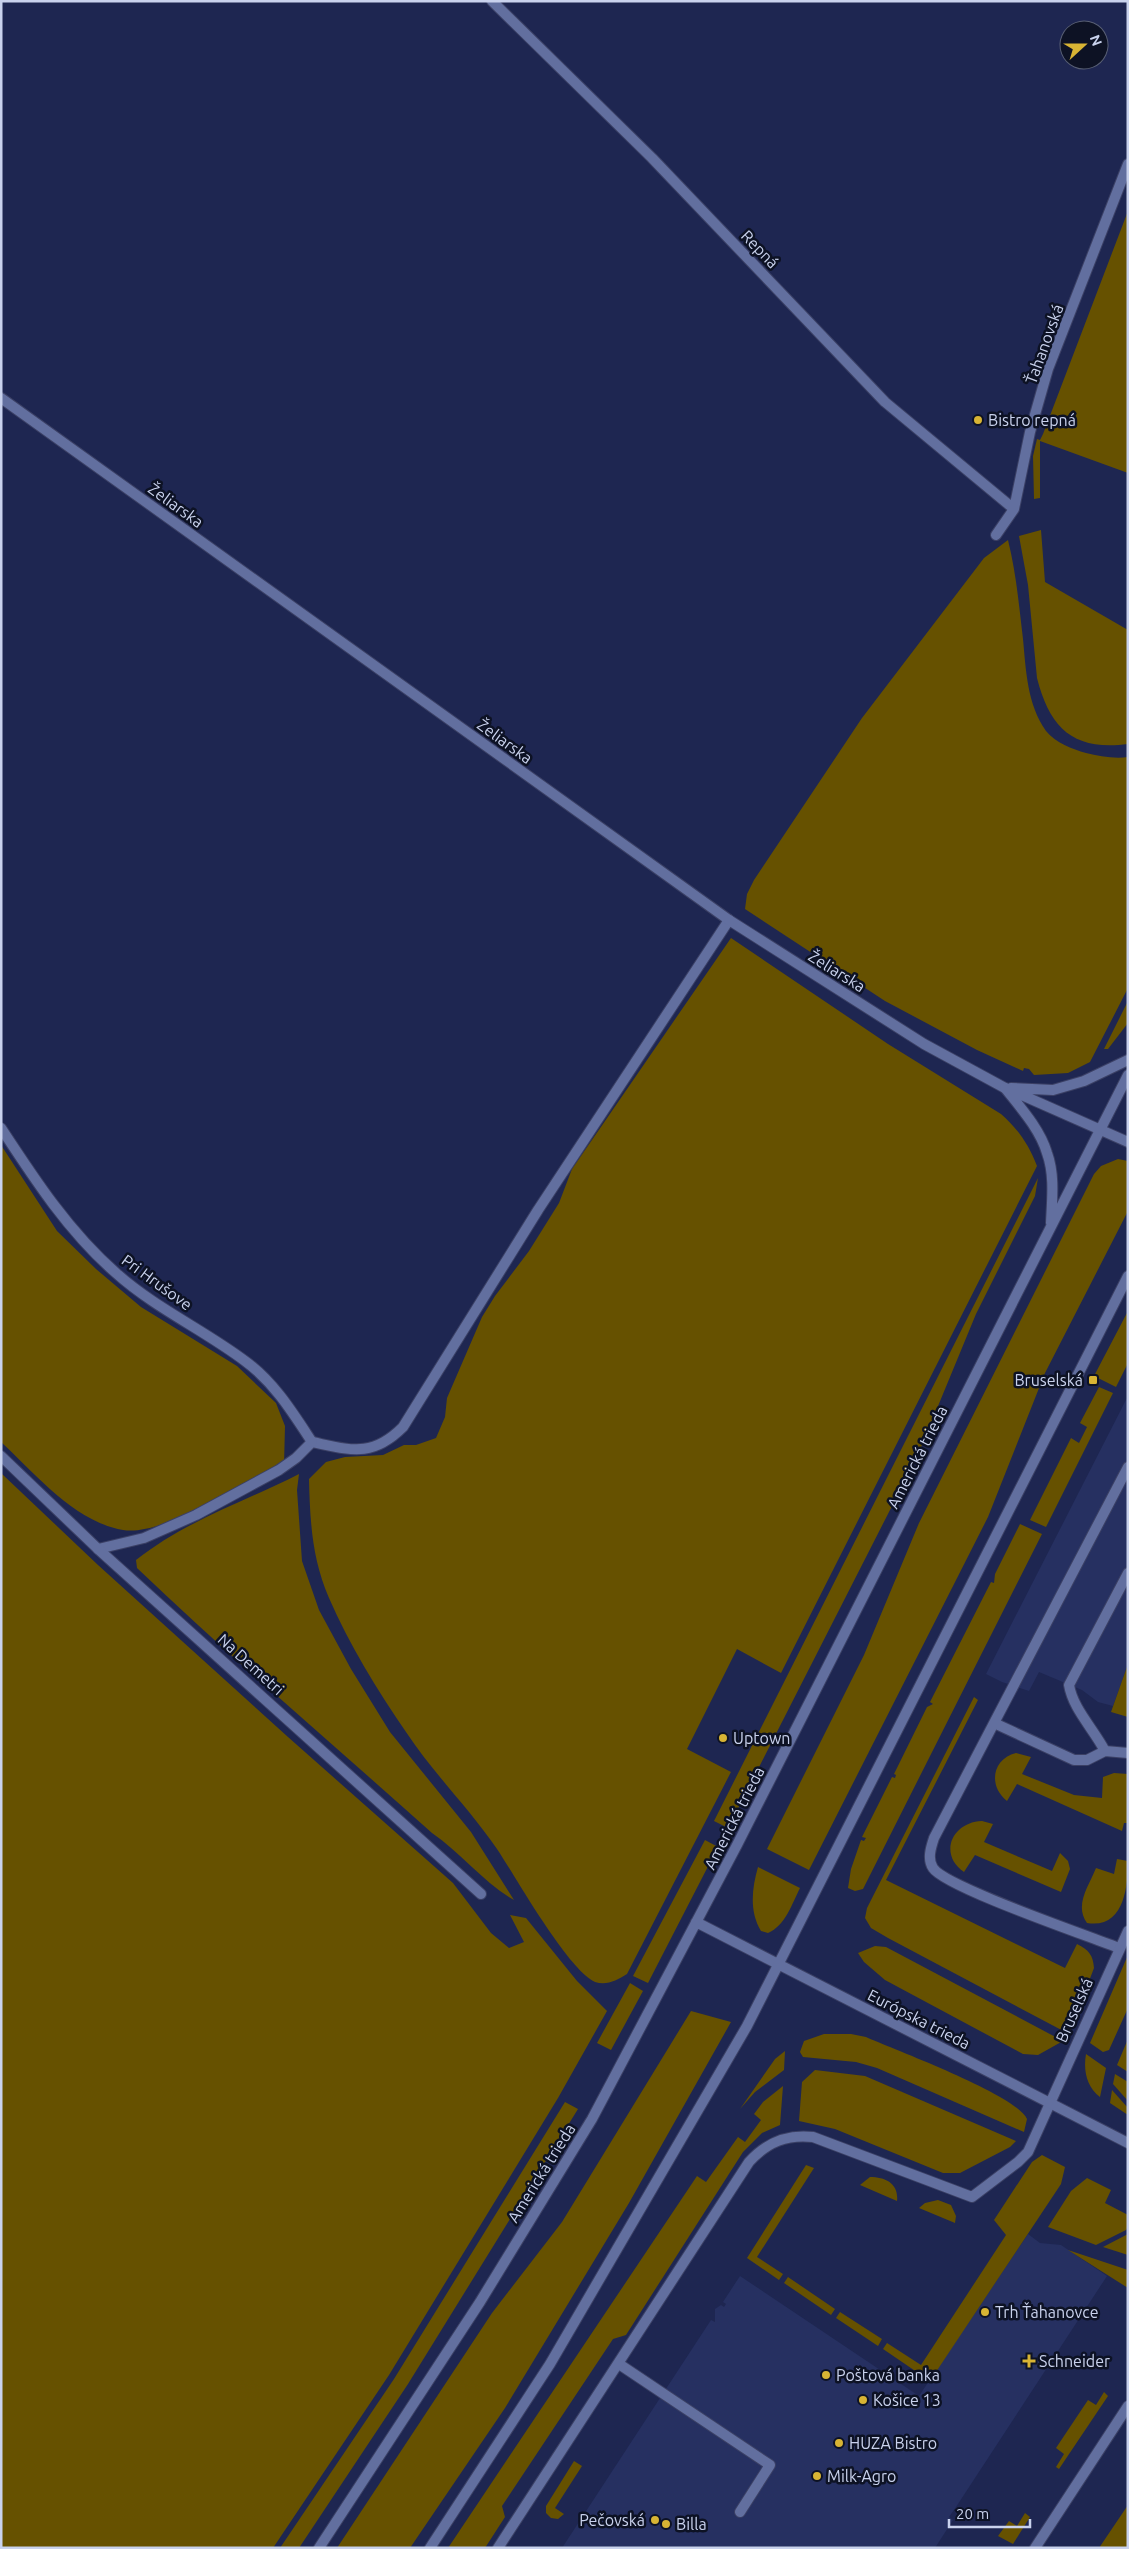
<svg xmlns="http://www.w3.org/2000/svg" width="1129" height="2549" font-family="Ubuntu,sans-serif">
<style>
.built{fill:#263061}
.green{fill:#665100}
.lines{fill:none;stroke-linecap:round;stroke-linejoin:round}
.service-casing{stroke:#3b4065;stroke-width:12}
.minor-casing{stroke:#3b4065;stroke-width:12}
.tertiary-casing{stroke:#3b4065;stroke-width:12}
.service{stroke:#626f9f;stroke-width:10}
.minor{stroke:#626f9f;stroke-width:10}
.tertiary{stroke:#626f9f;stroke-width:10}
.poi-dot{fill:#d8b434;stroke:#0d1224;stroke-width:2}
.labels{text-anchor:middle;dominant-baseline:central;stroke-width:5;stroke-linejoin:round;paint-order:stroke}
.street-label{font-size:16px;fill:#c9d2ed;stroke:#0d1224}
.poi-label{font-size:16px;fill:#c9d2ed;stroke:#0d1224;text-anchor:start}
</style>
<rect width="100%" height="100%" fill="#1e2651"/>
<path class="built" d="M1128,1396V1664L1113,1706L1098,1702L1082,1690L1039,1672L1029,1691L1002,1682L986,1674Z
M1028,2234L1040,2243L1061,2245L1107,2276L956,2507L949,2517L953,2520L935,2548H562L711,2320L715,2322V2309L721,2305L724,2307L726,2304L723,2302L740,2276L919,2396Z"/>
<path class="green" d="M1128,211V473L1040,441V498L1034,499L1033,456L1037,439L1040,440L1043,434Z
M1041,530L1045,582L1128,630V744C1074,751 1050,729 1037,678L1028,585L1019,536Z
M1008,540C1016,572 1019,605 1023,639C1026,670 1027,704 1046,731C1056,743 1072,749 1086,753C1099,756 1114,759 1128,757V988L1090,1062L1068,1073L1034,1075L1029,1069L1024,1068L1023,1071L977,1050L885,1001L745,909L747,894L754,880L862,718L984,558Z
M731,938L888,1044L1001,1114C1018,1129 1029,1145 1037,1166L781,1673L737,1649L687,1749L731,1772L627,1974C617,1980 607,1986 595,1982C568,1970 515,1876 497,1849C469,1808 433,1773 406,1732C377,1690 349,1644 329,1598C312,1559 310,1521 309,1479L326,1462L345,1457L383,1455L404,1445H416L436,1438L445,1417L447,1398L482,1317L495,1296L529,1251L559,1203L572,1169Z
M1128,1001V1023L1108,1049H1104Z
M1,1145L57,1231L96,1269L141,1307L237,1366L276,1403L285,1426L284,1465C248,1483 161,1537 123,1530C73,1521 36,1474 1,1442Z
M1118,1159L1128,1161V1211L1045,1373L988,1517L809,1870L767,1849L864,1655L919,1523L1094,1174L1101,1166Z
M1038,1178L1035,1196L976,1314L917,1457L728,1828L714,1821Z
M1128,1311V1363L1116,1387L1094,1376Z
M1099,1387L1113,1393L1046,1527L1030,1520L1071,1438L1079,1443L1087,1427L1080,1423Z
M1,1473L98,1565L288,1737L453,1883L491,1933L509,1948L524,1942L510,1915L526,1918L577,1981L607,2011L558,2098L389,2375L273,2548H1Z
M299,1474L297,1490L302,1561L319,1610L351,1669L390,1732L471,1832L514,1900C484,1883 461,1853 432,1833C334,1745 233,1660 137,1568L136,1560C187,1520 242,1503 299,1474Z
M1020,1524L1042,1534L863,1889L855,1891L848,1888L851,1869L861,1840L864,1841L866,1838L862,1837L892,1777L895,1778L896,1775L894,1774L927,1707L933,1704L930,1702L991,1582L994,1583L995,1574Z
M1128,1664V1717L1111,1712Z
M974,1697L978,1700L886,1880L1065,1968L1077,1944C1089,1950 1093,1955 1094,1968L1069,2034L888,1938L871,1928L865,1918L867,1908Z
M1016,1753L1031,1757L1022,1774L1074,1795L1102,1798L1103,1777L1114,1773L1128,1774V1823H1124L1122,1831L1017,1784L1007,1801C988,1786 992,1759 1016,1753Z
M982,1821L993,1824L984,1842L1052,1871L1060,1853L1068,1861L1070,1869L1061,1892L975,1855L964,1872C938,1854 952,1822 982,1821Z
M705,1840L718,1847L648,1983L633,1976Z
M1117,1859L1128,1861C1128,1887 1124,1929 1087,1923C1074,1905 1089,1886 1096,1868L1114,1874Z
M758,1867L800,1888C792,1904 785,1926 768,1933L761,1931C749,1911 752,1888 758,1867Z
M875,1946L886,1947L1063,2041L1038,2055L1023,2054L885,1980L864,1962L858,1953Z
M1128,1955V2008L1109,2050L1103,2052L1090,2043Z
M630,1983L643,1991L611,2050L597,2043Z
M691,2011L731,2022L629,2203L505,2408L410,2548H337L492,2313L562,2222Z
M824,2034H851L866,2037C895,2050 1017,2095 1027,2119L1024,2132L877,2068L856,2062L803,2057L800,2052L804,2041Z
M1128,2039V2072L1117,2065Z
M785,2051L784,2070L755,2092L740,2109L775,2059Z
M1086,2054L1106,2068L1100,2097C1087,2087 1083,2071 1086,2054Z
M815,2070L865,2076L1016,2141L1010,2147L960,2173H943L835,2129L799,2121L802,2082Z
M1115,2074L1128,2082V2101L1113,2084Z
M783,2086L780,2125L762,2133L743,2152L626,2335L613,2339L502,2506L505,2517L485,2548H448L697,2176L706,2182L738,2137L745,2142L761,2120L754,2114L763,2102Z
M1112,2090L1128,2108V2115L1110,2103Z
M565,2102L578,2109L408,2384L299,2548H280L394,2379Z
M1042,2155L1065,2167L1061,2184L930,2381L883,2349L887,2343L921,2365L1006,2235L994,2220L1032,2162Z
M806,2165L814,2168L757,2257L783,2274L779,2280L747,2258Z
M870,2177C886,2177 899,2184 897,2201L860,2185Z
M1087,2178L1111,2190L1105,2203L1128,2215V2227L1126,2230L1096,2245L1048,2227L1071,2191Z
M938,2200L951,2205L956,2216L955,2223L919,2208L925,2203Z
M1128,2234V2255L1103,2247Z
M1068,2250L1128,2270V2288Z
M788,2277L835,2309L831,2315L784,2283Z
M840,2312L882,2339L878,2346L836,2318Z
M1104,2392L1108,2396L1059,2469L1056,2467L1064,2454L1056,2448L1088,2400L1096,2405Z
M574,2461L582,2466L555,2508L564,2514L558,2519L551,2518L546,2513V2506Z
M1128,2505V2548H1099Z
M1025,2513L1030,2517L1013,2544L998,2536L1009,2521L1017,2526Z"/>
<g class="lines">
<defs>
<path id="service" d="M98,1549L144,1538L196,1515L279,1470L296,1458L312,1442C351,1450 372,1458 403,1427L538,1210L729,920
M1128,1573L1069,1685C1073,1709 1093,1728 1105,1751L1128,1753
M994,1723L934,1838C931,1847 927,1859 933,1868C945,1887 1089,1936 1119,1948
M1105,1751L1087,1760H1074L994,1723L1128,1467
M619,2364L770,2465L740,2512"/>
<path id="minor" d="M492,1L652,158L885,402L1014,509
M1,398L729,920L924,1044L1005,1088
M996,535L1014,509L1030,432L1048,369L1128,164
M1,1128C35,1180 69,1232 116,1273C155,1308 204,1330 245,1361C274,1382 293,1413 312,1442
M1,1456L98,1549L481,1894
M498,2548L749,2162C767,2142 787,2134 813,2137L972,2197L1018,2162L1028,2152L1128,1931
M1035,2548L1128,2406"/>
<path id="tertiary" d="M1005,1088C1020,1107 1040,1129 1047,1153C1055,1175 1052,1200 1051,1223
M1011,1088L1053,1090L1084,1081L1128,1060
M1008,1089L1128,1142
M696,1922L1128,2143
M319,2548L480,2302L592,2119L737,1845L1128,1075
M430,2548L550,2364L747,2026L1128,1276"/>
</defs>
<use href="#service" class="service-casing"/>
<use href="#minor" class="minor-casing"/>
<use href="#tertiary" class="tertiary-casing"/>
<use href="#service" class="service"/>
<use href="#minor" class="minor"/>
<use href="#tertiary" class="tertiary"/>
</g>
<g class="poi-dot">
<circle cx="978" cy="420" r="5"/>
<rect x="1088" y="1375" width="10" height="10" rx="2.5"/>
<circle cx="723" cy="1738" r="5"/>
<circle cx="985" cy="2312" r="5"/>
<path d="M1026.5 2353.5h5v5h5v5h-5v5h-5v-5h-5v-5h5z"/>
<circle cx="826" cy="2375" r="5"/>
<circle cx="863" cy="2400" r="5"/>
<circle cx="839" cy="2443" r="5"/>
<circle cx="817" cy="2476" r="5"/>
<circle cx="655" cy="2520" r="5"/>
<circle cx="666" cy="2524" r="5"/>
</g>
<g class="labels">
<g class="street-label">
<text transform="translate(760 249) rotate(46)">Repná</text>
<text transform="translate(1044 344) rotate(-70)">Ťahanovská</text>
<text transform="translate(176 505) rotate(36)">Želiarska</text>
<text transform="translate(505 741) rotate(36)">Želiarska</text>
<text transform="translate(837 971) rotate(32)">Želiarska</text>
<text transform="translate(157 1282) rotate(36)">Pri Hrušove</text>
<text transform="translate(917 1457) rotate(-63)">Americká trieda</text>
<text transform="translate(251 1664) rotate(42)">Na Demetri</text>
<text transform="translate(734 1818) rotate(-63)">Americká trieda</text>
<text transform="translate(1074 2010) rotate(-66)">Bruselská</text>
<text transform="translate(919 2019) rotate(27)">Európska trieda</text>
<text transform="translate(541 2173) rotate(-58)">Americká trieda</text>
</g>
<g class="poi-label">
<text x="988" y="420">Bistro repná</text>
<text x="1083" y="1380" text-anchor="end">Bruselská</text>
<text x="733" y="1738">Uptown</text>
<text x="995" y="2312">Trh Ťahanovce</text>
<text x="1039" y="2361">Schneider</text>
<text x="836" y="2375">Poštová banka</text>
<text x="873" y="2400">Košice 13</text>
<text x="849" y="2443">HUZA Bistro</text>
<text x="827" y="2476">Milk-Agro</text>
<text x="645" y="2520" text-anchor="end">Pečovská</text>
<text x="676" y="2524">Billa</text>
</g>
</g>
<rect width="1129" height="2549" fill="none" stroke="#c9d2ed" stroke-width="5"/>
<g transform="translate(1084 45) rotate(69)"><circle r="24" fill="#0d1224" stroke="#585f74"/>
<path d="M0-4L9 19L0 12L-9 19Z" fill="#d8b434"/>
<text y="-8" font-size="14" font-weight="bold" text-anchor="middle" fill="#c9d2ed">N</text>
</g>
<path d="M949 2519v8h81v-8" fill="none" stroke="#c9d2ed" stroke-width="2.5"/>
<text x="956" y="2519" font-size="15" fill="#c9d2ed" stroke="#0d1224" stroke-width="4" paint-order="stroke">20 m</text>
</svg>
